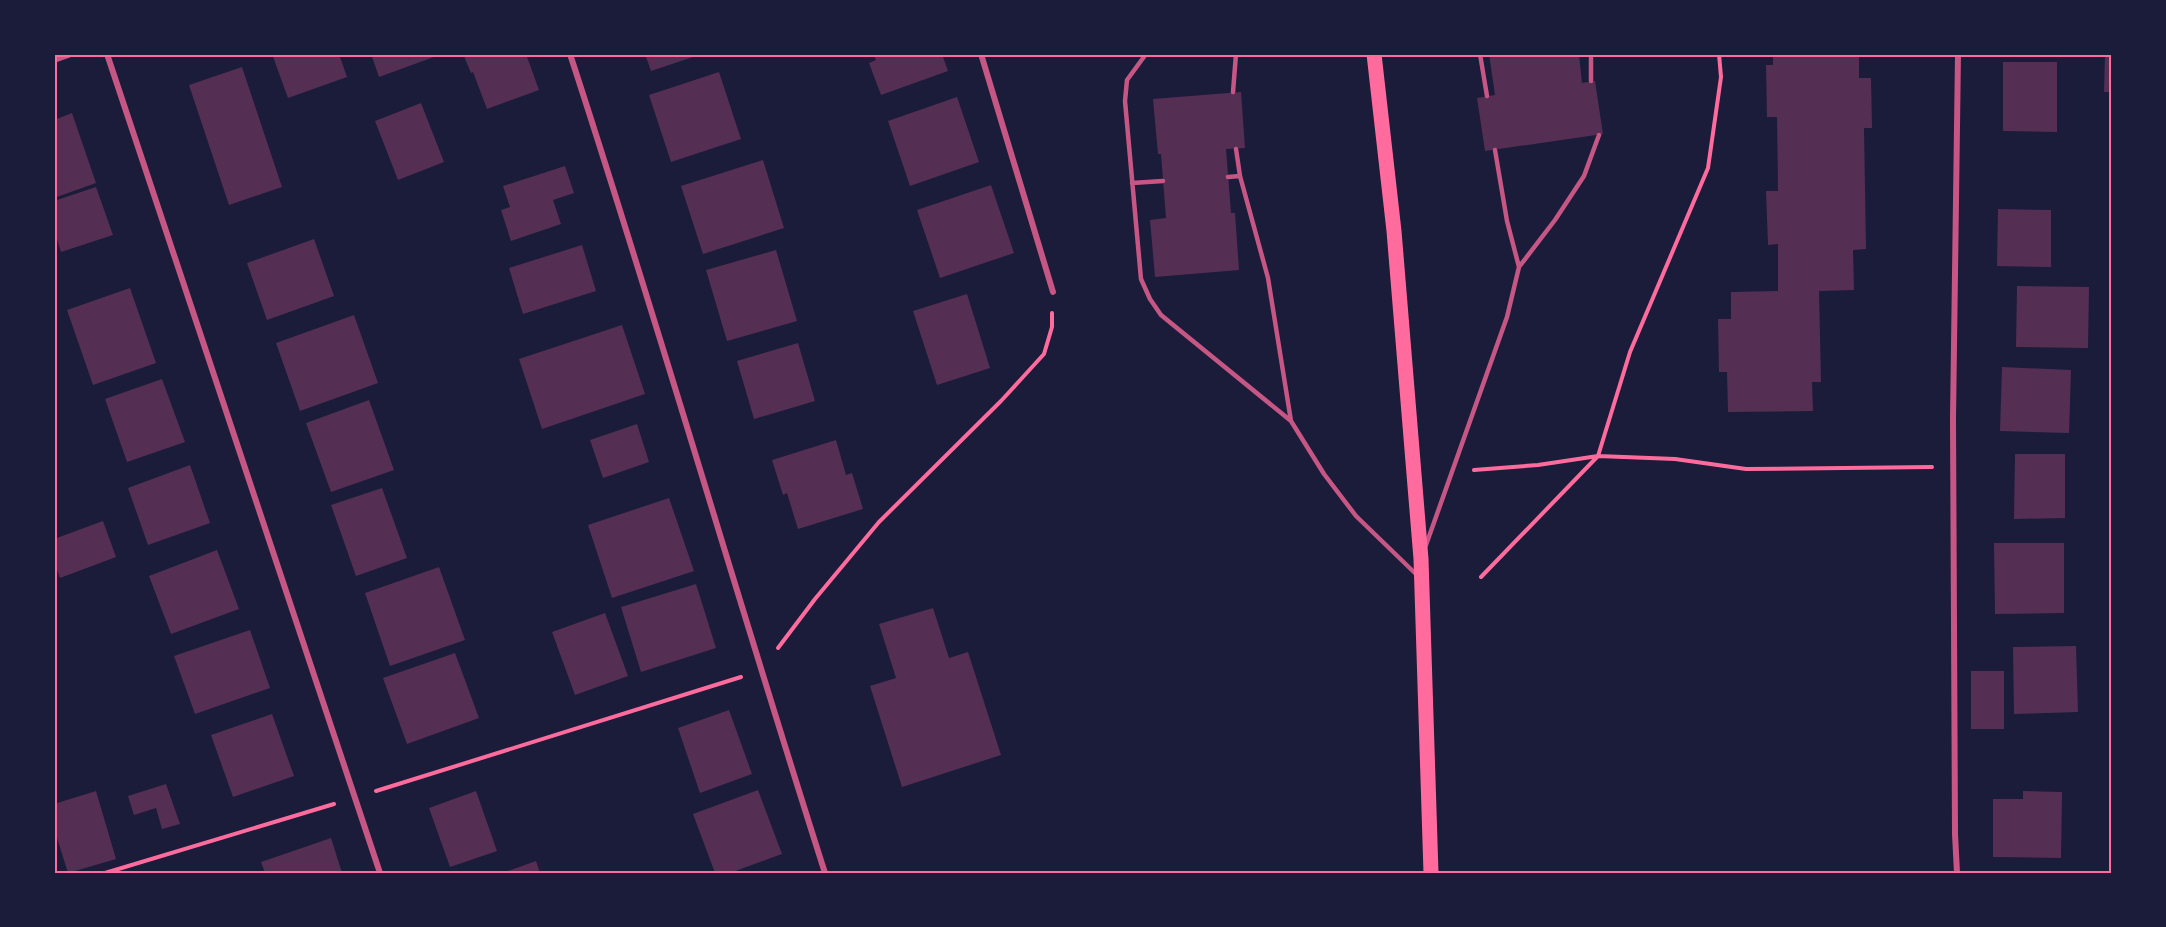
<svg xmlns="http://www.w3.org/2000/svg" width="2166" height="927" font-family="Ubuntu,sans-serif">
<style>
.building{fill:#542f53}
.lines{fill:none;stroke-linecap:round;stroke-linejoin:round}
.path{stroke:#ff6b9d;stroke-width:4}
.service{stroke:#c65784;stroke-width:4.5}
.minor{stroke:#c65784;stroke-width:6}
.primary{stroke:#ff6b9d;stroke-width:15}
.neatline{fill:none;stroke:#ff6b9d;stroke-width:2}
</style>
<rect width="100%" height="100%" fill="#1b1b3a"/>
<path class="building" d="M272,54H339L347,77L288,98Z
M371,54H433L434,57L379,77Z
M463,54H526L539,90L487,109L473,72L471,73Z
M645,54H702L651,71Z
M873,54H942L948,71L881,95L869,63L876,60Z
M1489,54H1579L1582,83L1595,81L1603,134L1485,151L1477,98L1495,95Z
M1773,54H1859V78H1871L1872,128H1864L1866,249L1853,250L1854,290L1819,291L1821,382H1812L1813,411L1728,412L1727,372H1719L1718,319H1731V292L1778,291V244L1768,245L1766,191H1778L1777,117H1767L1766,65H1773Z
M2105,54H2112V92H2104Z
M2003,62H2057V132L2003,131Z
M242,67L282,187L229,205L189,85Z
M719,72L741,139L671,162L649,95Z
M1241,92L1245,148L1226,149L1231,213H1235L1239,270L1155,277L1150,220L1166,218L1161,154H1158L1153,99Z
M957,97L979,162L910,186L888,121Z
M421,103L444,162L398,180L375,121Z
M72,113L96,183L54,198V120Z
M763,160L784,228L703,254L681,186Z
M565,166L574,193L553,200L561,224L511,241L501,210L510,207L503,186Z
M991,185L1014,253L940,278L917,210Z
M96,187L113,235L61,252L54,230V201Z
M1998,209L2051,210V267L1997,266Z
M314,239L334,296L267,320L247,263Z
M582,245L596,291L523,314L509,268Z
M776,250L797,321L727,341L706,270Z
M2017,286L2089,287L2088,348L2016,347Z
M130,288L156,363L93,385L67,310Z
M967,294L990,368L937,385L913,311Z
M354,315L378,383L300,411L276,343Z
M622,325L645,394L542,429L519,359Z
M798,343L815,401L754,419L737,361Z
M2002,367L2071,370L2069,433L2000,431Z
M162,379L185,442L127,462L105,399Z
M369,400L394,470L331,492L306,423Z
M637,424L649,462L603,478L590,440Z
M836,440L846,475L852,473L863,509L798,529L787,493L783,495L772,460Z
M2015,454H2065V518L2014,519Z
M190,465L210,523L148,545L128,488Z
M382,488L407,558L356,576L331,505Z
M669,498L694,571L612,598L588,525Z
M103,521L116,557L60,578L54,562V539Z
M1994,543H2064V613L1995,614Z
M217,550L239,609L171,634L149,576Z
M439,567L465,640L390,666L365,593Z
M696,584L716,648L641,672L621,607Z
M933,608L949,658L968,652L1001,755L902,787L870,686L896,678L879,624Z
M605,613L628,676L575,695L552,632Z
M250,630L270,688L195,714L174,656Z
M2076,646L2078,712L2014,714L2013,647Z
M455,653L479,718L407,744L383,678Z
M1971,671H2004V729H1971Z
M729,710L752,774L700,793L678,728Z
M272,714L294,776L233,797L211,735Z
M166,784L180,824L162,829L156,808L134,815L128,796Z
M758,790L782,854L730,873H715L693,814Z
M96,791L116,859L68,873L54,828V804Z
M476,791L497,851L450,867L429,808Z
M2023,791L2062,792L2061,858L1993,857V799H2023Z
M331,838L342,873H265L261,862Z
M536,861L540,873H502Z"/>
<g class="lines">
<path class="path" d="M1474,470L1538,465L1598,456L1630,352L1708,168L1721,77L1719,54
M1481,577L1598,456L1675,459L1746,469L1932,467
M778,648L815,599L879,522L1001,401L1044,354L1052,327V313
M376,791L741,677
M105,873L334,804"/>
<path class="service" d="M1146,54L1127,80L1125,101L1141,279L1150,299L1161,315L1291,421
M1480,54L1487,96
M1591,54V81
M1233,92L1236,54
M1236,149L1240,176L1268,278L1291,421L1324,474L1356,516L1418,576
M1228,177L1240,176
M1132,183L1163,181
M1519,267L1555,220L1584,176L1599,135
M1426,545L1507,317L1519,267L1507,221L1495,150"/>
<path class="minor" d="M107,54L380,873
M570,54C659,326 738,601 825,873
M981,54L1053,292
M54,60L71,54
M1957,873L1955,834L1953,419L1958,54"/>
<path class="primary" d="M1374,54L1394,231L1421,559L1431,873"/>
</g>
<rect width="2166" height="927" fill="none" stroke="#1b1b3a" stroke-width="111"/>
<rect x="56" y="56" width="2054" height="816" class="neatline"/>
</svg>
